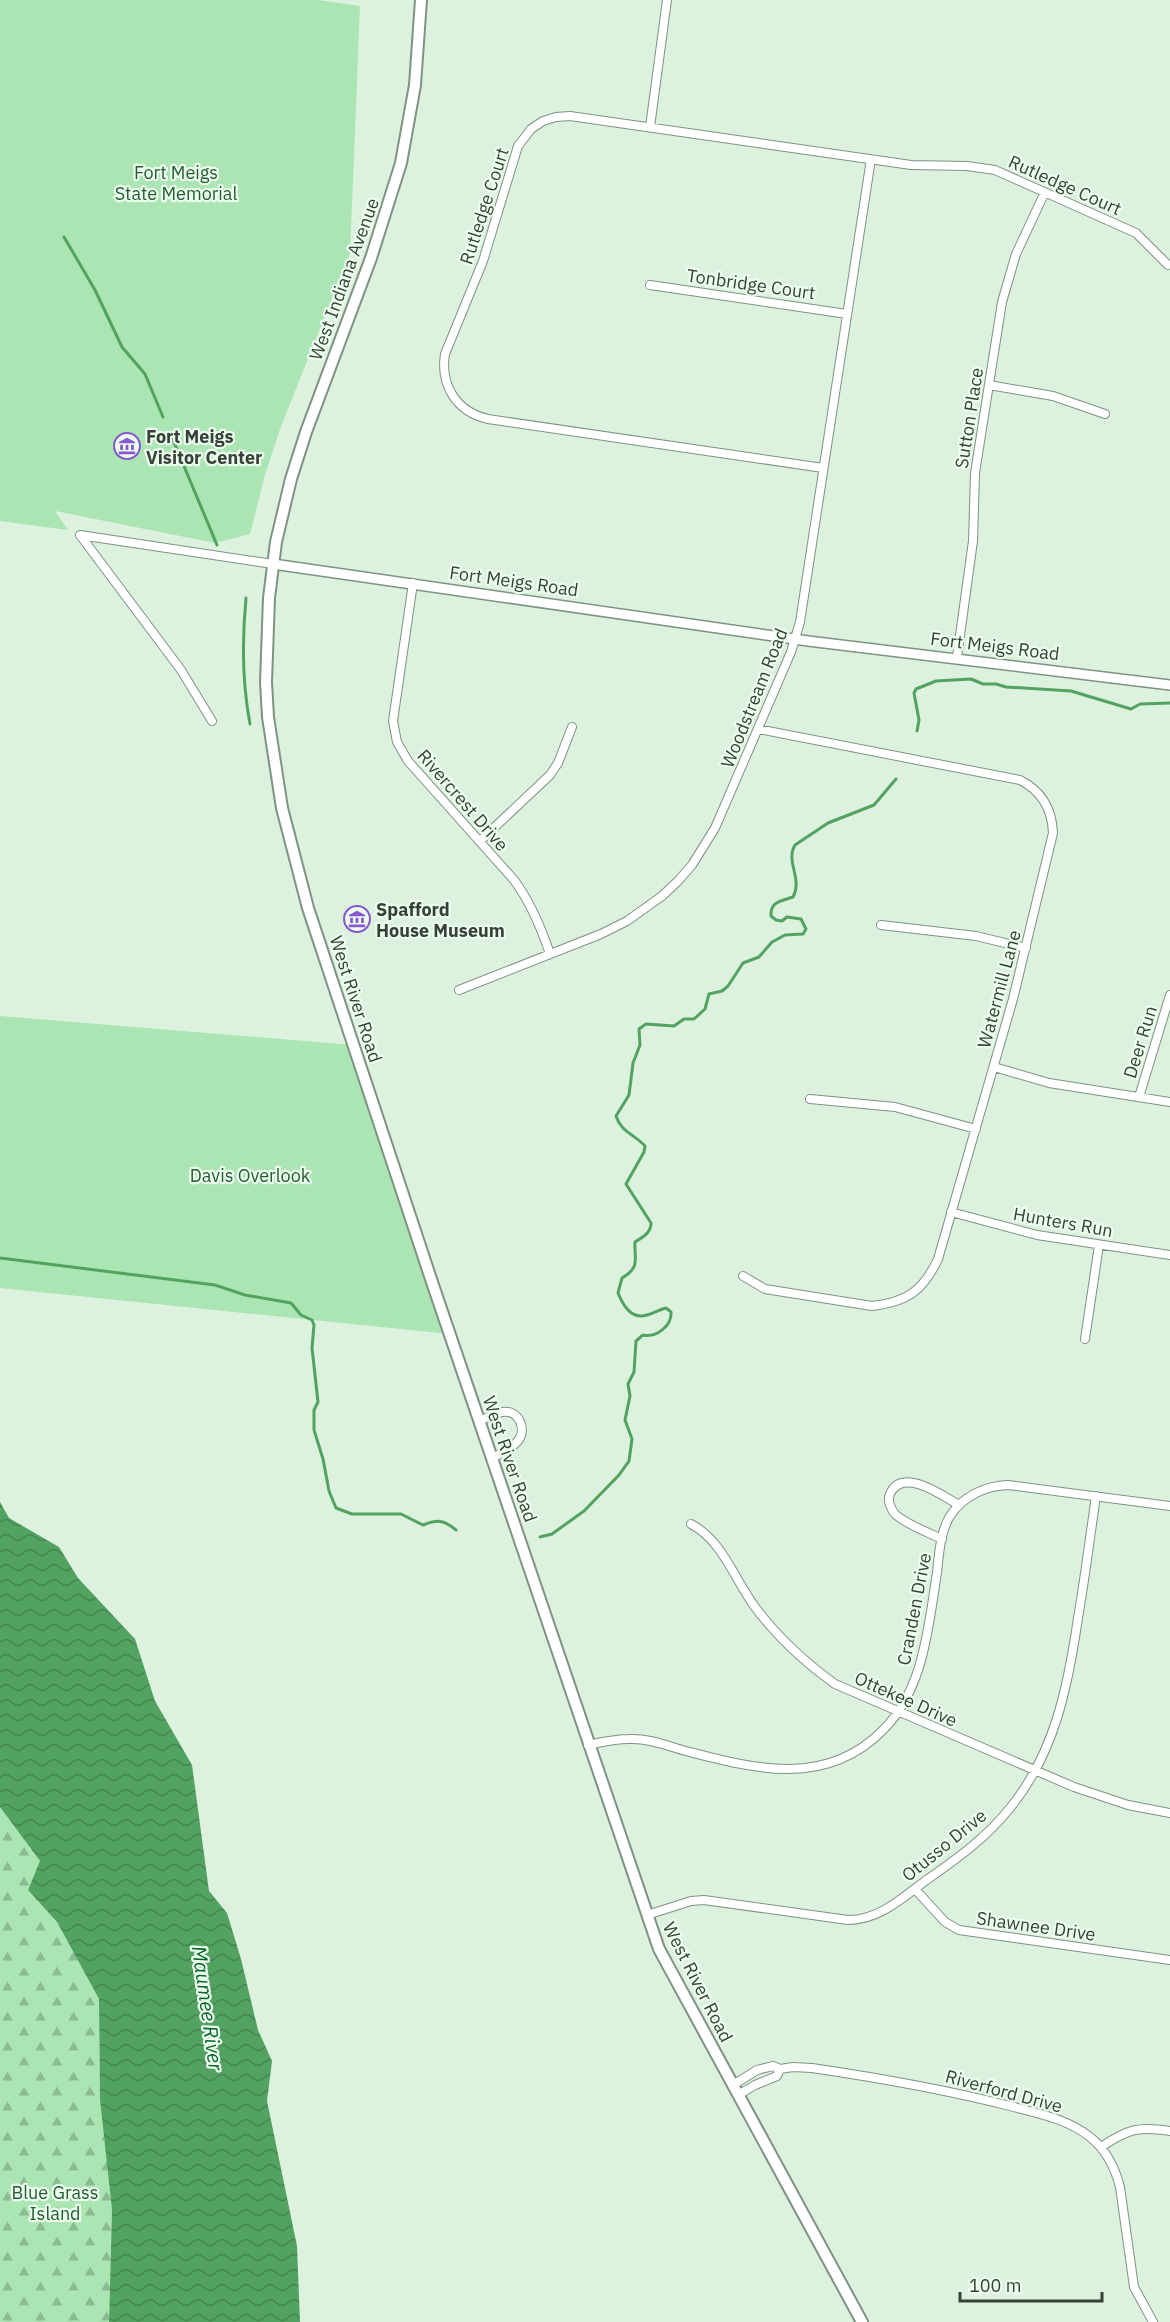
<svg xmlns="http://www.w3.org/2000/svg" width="1170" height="2322" font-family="'IBM Plex Sans',sans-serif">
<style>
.green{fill:#abe5b3}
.forest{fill:url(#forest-firs)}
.water{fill:url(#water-waves)}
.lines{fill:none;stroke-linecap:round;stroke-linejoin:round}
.stream{stroke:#52a262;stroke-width:3}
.minor-casing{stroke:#7e9381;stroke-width:10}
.tertiary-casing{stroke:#7e9381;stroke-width:12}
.secondary-casing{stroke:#7e9381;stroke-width:14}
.minor{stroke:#fff;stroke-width:8}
.tertiary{stroke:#fff;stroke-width:9}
.secondary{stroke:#fff;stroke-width:10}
.labels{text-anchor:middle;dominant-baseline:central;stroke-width:4.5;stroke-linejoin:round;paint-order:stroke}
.park-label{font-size:18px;fill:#245c30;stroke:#ecfeee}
.street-label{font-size:18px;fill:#374038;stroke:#ecfeee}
.poi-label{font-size:18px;font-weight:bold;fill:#374038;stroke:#ecfeee;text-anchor:start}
.water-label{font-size:20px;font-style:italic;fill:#076528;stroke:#ecfeee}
</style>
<defs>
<pattern id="forest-firs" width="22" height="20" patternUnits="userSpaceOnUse" patternTransform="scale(1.5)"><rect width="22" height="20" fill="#abe5b3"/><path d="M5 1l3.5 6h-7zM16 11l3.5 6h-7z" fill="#8cbb93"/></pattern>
<pattern id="water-waves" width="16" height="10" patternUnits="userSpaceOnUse" patternTransform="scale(1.5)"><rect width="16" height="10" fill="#52a262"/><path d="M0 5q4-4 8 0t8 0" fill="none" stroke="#458552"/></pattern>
</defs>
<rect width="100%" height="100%" fill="#dcf2de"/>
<path class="green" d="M0,0H318L360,6L350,253L280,429L265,475L250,534L215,543L55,511L68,530L0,521Z
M0,1016L354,1045L450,1334L0,1288Z"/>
<path class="forest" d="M0,1807L40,1861L28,1890L57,1922L99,1999L100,2100L112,2210L109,2322H0Z"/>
<path class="water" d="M0,1502L9,1518L59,1547L78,1578L135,1639L155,1701L192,1765L209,1891L227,1913L241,1959L258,2030L272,2061L267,2101L297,2246L300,2322H109L112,2210L100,2100L99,1999L57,1922L28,1890L40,1861L0,1807Z"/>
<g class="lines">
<path class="stream" d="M64,237L95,290L122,347L145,374L163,417
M171,435L217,545
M246,598C242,640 242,682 250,724
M917,731L919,720L914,693L916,689L936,681L971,679L983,684H996L1006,687L1071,691L1131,709L1140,704L1170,703
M0,1258L215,1285L245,1295L291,1303L301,1315L312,1320L314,1325L312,1348L318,1402L314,1410V1430L323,1459L329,1491L336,1508L352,1514H401L423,1525C438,1519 444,1520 456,1530
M540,1537L552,1534L584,1511L619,1475L629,1461L632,1439L625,1420L630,1396L628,1384L634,1372L636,1341L643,1335C656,1338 672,1326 671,1312L666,1308C658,1310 654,1313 647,1315C631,1320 623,1305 618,1293L622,1278C641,1267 634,1259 635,1242C643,1237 651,1233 651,1223L626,1184L644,1152L645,1146C634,1134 621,1132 616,1116L629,1095L633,1063L640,1045L639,1029L646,1024L674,1026L684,1019H694L705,1009L709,994L722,991L728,986L743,963L759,957L772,942L785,935L803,934L806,929L801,919L787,917L782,921L776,920L771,916C770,901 782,901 793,897C803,879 785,861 795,845L828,823L874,805L896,779"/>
<defs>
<path id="minor" d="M650,127L667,0
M650,285L847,314
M989,385L1053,396L1105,414
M823,468L488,419C457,412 440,386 445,354L483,261L518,146L531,129L543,121L556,117L570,116L911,165L967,166L995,170L1136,233L1168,265
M413,583L393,721L397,742L408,761L514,880C531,903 541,927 550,954
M957,657L973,541L975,473L1002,302L1016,254L1045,192
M212,721L181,670L80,535L273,564
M480,841L550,775L558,763L572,727
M881,925L976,936L1026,948
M459,990L601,934L627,921L662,896L678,881L692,865L715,828L791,652L800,622L871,159
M994,1067L1049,1083L1170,1102
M1139,1097L1170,995
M810,1099L895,1107L976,1129
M951,1212L1037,1235L1170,1255
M743,1276L765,1289L872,1306C907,1302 923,1291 938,1259L1013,999L1053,833C1052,809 1042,791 1020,780L758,729
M1085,1339L1099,1245
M479,1421C487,1418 495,1413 502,1412C519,1409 528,1430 517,1442C511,1449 501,1453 493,1458
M691,1524C723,1541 734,1579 755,1607C778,1638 803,1661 835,1684L1074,1787L1128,1805L1170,1813
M942,1539C927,1532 908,1525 896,1515C891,1510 887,1501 890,1494C902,1466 943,1496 959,1505
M588,1745C602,1742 615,1739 629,1739C648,1738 668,1746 686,1751C755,1769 826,1788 883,1730C924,1689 928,1628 937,1573C939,1554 940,1533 950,1516C963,1496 985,1486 1008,1485L1170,1506
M915,1889L945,1922L959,1930L1170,1960
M647,1915L691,1901L704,1900L848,1920C880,1920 903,1897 928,1879C958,1858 987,1837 1010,1808C1055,1753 1068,1686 1078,1618C1085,1577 1090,1537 1096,1496
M780,2069L793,2067L812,2068C880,2078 943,2089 1010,2106C1037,2113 1068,2119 1090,2137C1107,2150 1115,2168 1120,2187L1134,2287L1153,2322
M733,2085L757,2070L773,2066L780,2069L777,2076L755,2085L738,2095
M1101,2147C1128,2129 1138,2126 1170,2131"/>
<path id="tertiary" d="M273,564L808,641L1170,685"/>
<path id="secondary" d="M421,0L415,85L401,163L371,258L306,432L291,479L276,542L269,598L266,682L268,717L282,808L308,908L433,1285L659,1949L862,2322"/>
</defs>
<use href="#minor" class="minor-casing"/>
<use href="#tertiary" class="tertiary-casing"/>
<use href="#secondary" class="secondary-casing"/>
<use href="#minor" class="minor"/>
<use href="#tertiary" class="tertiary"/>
<use href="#secondary" class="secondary"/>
</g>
<defs>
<symbol id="museum-ring" viewBox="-11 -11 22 22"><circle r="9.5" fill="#ecfeee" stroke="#8657d0" stroke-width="1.5"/><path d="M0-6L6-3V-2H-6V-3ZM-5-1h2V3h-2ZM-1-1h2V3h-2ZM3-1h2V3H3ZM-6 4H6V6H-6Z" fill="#8657d0"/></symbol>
</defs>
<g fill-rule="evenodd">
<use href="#museum-ring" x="112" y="431" width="30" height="30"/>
<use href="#museum-ring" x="342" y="904" width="30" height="30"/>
</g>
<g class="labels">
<g class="park-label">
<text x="176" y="172">Fort Meigs<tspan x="176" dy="21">State Memorial</tspan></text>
<text x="250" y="1175">Davis Overlook</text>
<text x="55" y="2192">Blue Grass<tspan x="55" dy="21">Island</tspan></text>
</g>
<g class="street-label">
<text transform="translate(1065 185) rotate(24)">Rutledge Court</text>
<text transform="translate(484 206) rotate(-72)">Rutledge Court</text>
<text transform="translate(344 279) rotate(-70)">West Indiana Avenue</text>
<text transform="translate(751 284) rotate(8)">Tonbridge Court</text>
<text transform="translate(969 418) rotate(-81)">Sutton Place</text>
<text transform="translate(514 581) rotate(8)">Fort Meigs Road</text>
<text transform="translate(995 646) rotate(7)">Fort Meigs Road</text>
<text transform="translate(754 698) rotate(-68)">Woodstream Road</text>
<text transform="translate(463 800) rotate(49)">Rivercrest Drive</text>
<text transform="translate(999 989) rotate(-75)">Watermill Lane</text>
<text transform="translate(356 999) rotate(72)">West River Road</text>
<text transform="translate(1140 1042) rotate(-73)">Deer Run</text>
<text transform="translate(1063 1222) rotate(10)">Hunters Run</text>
<text transform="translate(510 1459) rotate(71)">West River Road</text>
<text transform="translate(914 1609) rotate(-79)">Cranden Drive</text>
<text transform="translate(906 1699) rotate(24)">Ottekee Drive</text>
<text transform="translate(944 1845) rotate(-39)">Otusso Drive</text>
<text transform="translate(1036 1926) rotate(8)">Shawnee Drive</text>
<text transform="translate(698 1982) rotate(63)">West River Road</text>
<text transform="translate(1004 2091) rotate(15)">Riverford Drive</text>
</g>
<g class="poi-label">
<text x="146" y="436">Fort Meigs<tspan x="146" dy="21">Visitor Center</tspan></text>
<text x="376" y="909">Spafford<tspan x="376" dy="21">House Museum</tspan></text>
</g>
<g class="water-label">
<text transform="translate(208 2008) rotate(82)">Maumee River</text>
</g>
</g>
<path d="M960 2292v9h142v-9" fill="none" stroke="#374038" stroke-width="3"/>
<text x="969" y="2292" font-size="18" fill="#374038" stroke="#ecfeee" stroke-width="4.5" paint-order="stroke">100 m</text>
</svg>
